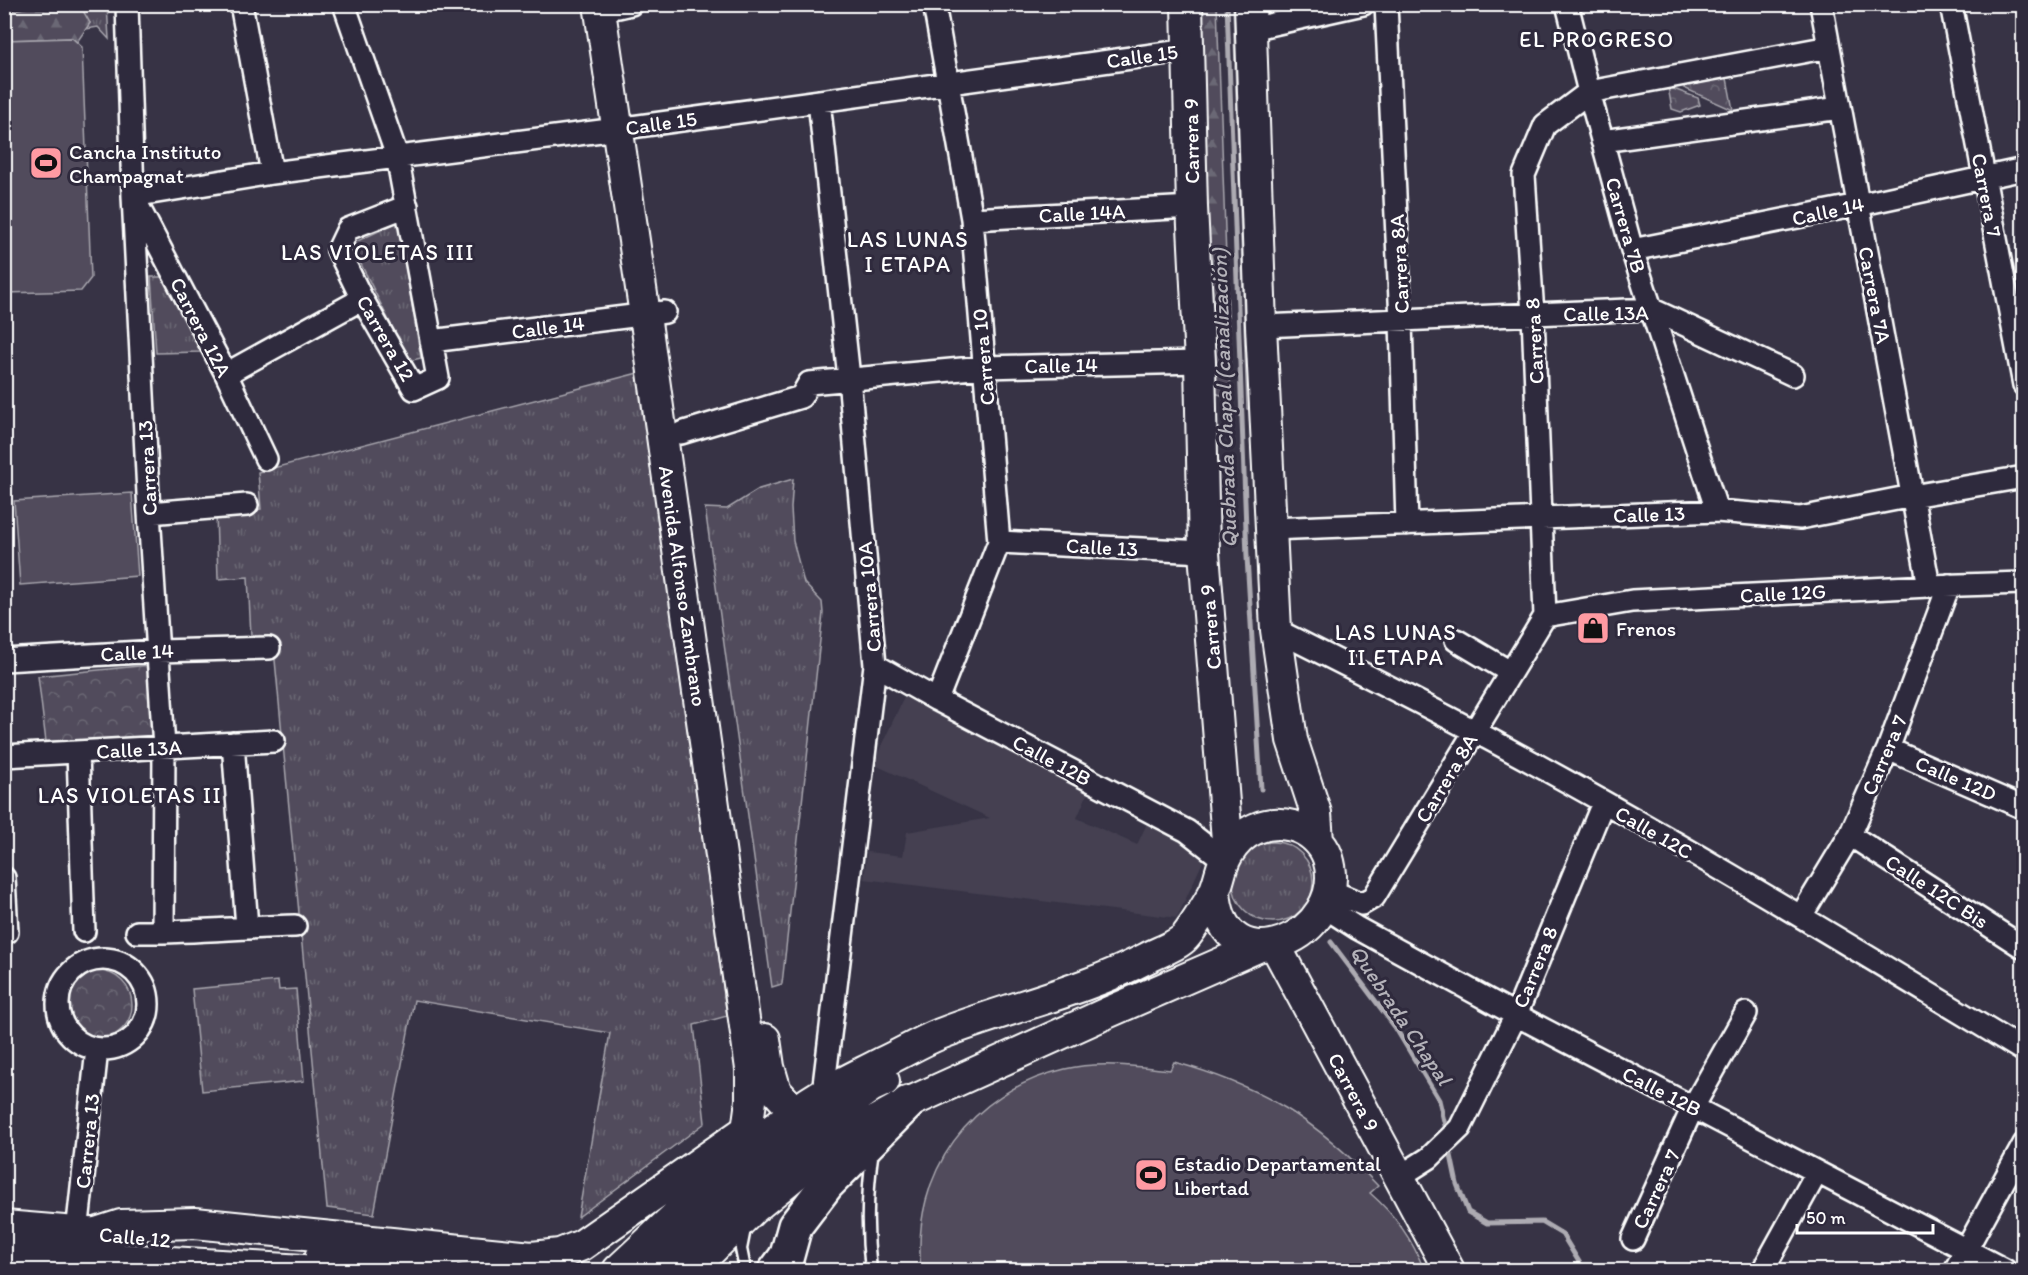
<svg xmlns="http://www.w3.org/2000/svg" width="2028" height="1275" font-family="Itim,sans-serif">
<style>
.built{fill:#444051}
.grass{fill:url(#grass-tufts);stroke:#a8a6ae;stroke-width:1.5}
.forest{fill:url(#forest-firs);stroke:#a8a6ae;stroke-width:1.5}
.park{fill:url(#park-crowns);stroke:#a8a6ae;stroke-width:1.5}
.pitch{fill:#514c5c;stroke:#a8a6ae;stroke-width:1.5}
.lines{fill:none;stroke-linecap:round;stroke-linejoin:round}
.stream{stroke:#adabb2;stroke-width:5}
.lane-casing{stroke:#fff;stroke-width:15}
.street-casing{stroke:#fff;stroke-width:26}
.secondary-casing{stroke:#fff;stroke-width:34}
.primary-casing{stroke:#fff;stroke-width:38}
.lane{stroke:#2f2a3d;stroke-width:10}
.street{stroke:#2f2a3d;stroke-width:21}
.secondary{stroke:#2f2a3d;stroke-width:30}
.primary{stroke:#2f2a3d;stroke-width:33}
.labels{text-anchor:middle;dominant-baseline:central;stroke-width:6;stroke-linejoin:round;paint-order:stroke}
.street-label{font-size:21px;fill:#fff;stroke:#2f2a3d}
.poi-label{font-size:21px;fill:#fff;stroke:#2f2a3d;text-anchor:start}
.neighbourhood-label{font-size:22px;letter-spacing:1.5px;fill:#fff;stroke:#2f2a3d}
.water-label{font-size:22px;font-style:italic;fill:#b4b2b9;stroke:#2f2a3d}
</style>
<defs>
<pattern id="grass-tufts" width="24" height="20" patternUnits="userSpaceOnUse" patternTransform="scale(1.5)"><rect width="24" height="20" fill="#514c5c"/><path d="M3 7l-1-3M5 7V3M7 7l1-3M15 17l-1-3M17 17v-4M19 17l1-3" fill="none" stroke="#6b6774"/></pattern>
<pattern id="forest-firs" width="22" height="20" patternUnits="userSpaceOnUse" patternTransform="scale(1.5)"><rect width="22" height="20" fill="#514c5c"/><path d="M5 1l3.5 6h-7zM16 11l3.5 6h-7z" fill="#6b6774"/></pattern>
<pattern id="park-crowns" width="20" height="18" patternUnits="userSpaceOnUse" patternTransform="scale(1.5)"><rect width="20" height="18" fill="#514c5c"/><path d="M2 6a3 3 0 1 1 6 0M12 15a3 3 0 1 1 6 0" fill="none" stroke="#6b6774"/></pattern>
</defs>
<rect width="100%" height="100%" fill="#373345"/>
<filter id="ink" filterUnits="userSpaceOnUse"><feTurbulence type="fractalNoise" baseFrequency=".0167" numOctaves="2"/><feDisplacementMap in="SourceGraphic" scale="12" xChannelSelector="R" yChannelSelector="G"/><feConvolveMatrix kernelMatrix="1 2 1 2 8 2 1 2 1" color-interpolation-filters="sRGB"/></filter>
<g filter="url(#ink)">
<path class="built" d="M905,695L1093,781L1077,818L1137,845L1149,819L1210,846L1177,918L864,879L867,852L903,856L907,832L990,818L873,764Z"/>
<path class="grass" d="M69,5H107L109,39L98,27L86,29L90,23Z
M398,222L421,358L409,361L351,244Z
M151,277H166L201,352L156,353Z
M638,373L727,1016L694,1025L705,1123L578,1217L610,1033L414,1000L374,1214L327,1208L273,639L251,636L248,577L218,579L216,513L261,509L258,472Z
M793,479L791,508L793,541L804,583L822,602L823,613L782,984L772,987L705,508L727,509L759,489Z
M1233 882a40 40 0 1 1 80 0a40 40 0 1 1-80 0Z
M278,981L279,990L296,989L304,1081L202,1091L192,989Z"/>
<path class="forest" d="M39,5H69L82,9L90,23L77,42L72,38L5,40L4,12Z
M1199,5H1217L1231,398L1211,392Z
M1233,5H1244L1260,412L1247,409Z"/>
<path class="park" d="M1726,73L1733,110L1684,88L1689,83Z
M1668,87L1698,98L1700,105L1681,112L1672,109Z
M149,665L154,736L46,742L38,676Z
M64 1005a34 34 0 1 1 68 0a34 34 0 1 1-68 0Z"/>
<path class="pitch" d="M72,38L82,47L91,278L81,291L5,293V40Z
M132,493L138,576L20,585L14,501Z
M1174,1062C1261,1086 1317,1120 1378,1186L1370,1193C1394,1214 1413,1240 1424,1270H921C911,1173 970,1091 1065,1069C1098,1061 1136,1066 1170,1070Z"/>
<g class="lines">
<path class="stream" d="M1227,4L1247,557L1261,789
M1331,942L1395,1027L1439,1100L1447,1134
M1449,1146L1457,1184L1468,1212L1487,1223L1542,1222L1562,1234L1584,1270"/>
<defs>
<path id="lane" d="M744,1264L741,1249L745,1229
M762,1270L776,1251
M871,1270C866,1230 867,1190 873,1149"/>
<path id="street" d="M127,4L133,196L149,513L164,747L163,932
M241,4L272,173
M344,4L397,156L438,378L414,389L362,299L338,250L348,229L407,206
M934,4L972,219L999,542L937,700
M1386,4L1401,321L1407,524
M1567,4L1589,92L1632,250L1717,511
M1821,4L1929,586
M1951,4L2024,385
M618,7L631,4
M1251,29L1363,4
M819,101L849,378L875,665L823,1093
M1602,141L1840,108
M133,196L272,173L617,129L1189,50
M136,202L226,374L266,459
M972,219L1192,207
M1632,250L1858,205L2024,169
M1261,326L1651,309L1793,375
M431,341L665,312
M226,374L362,299
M681,433L801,397L809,383L984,367L1200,362
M149,513L247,505
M1270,529L1717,511L1800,518L1912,496L2024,477
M999,542L1204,552
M1545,616L1533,315L1524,175L1545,125L1589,92L1829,47
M1545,616L1632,601L1929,586L2024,583
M1276,630C1342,663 1408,696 1474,731C1661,830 1842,941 2024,1051
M1456,640L1510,672
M4,660L158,651L269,648
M875,665L937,700L1187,831L1224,860
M233,743L247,927
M1888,749L2024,808
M78,752L84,931
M4,756L274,741
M1850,835L2024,948
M4,878L7,932
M1329,890L1362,904L1374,897L1545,616
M1323,906L1357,928L1516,1015L2005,1270
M1801,916L1850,835L1888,749L1949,585
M137,932C190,933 242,927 295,926
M58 1004a45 45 0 1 1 90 0a45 45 0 1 1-90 0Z
M1399,1177L1429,1158L1460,1128L1516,1015L1603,803
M77,1233L97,1049
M1633,1239L1693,1107L1746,1013
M1763,1270L1817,1172
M1955,1270L2024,1144"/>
<path id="secondary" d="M599,4L645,315L751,1069V1101L747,1130L731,1166
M1187,4L1192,207L1200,362L1204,552L1228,853
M1250,4L1261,326L1276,630L1292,740L1316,813L1318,841
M1275,945L1449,1270
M765,1039L769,1067L776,1091L795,1112
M4,1226L112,1235
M93,1234L121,1225L195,1223L532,1257L560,1254L582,1245L748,1129
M4,1252L303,1270
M321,1255L443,1270
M618,1270C676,1217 732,1159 795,1112C821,1092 852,1078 881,1063C901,1054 920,1042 940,1034C1009,1007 1082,992 1147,958C1158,952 1172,948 1182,940C1186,937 1189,932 1192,928C1200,916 1209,903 1215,890C1220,878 1221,865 1228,854C1242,830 1267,819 1293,826C1309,830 1323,843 1328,858C1352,935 1221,994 1215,890
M653,1270L774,1158L871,1087L884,1081
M691,1270L753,1209L823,1152L870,1124L908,1103L1109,1012L1260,946"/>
<path id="primary" d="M61,1255L127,1270
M785,1270L784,1266L795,1226L827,1184L908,1103"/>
</defs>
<use href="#lane" class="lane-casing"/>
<use href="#street" class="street-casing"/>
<use href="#secondary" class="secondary-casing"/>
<use href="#primary" class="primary-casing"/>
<use href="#lane" class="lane"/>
<use href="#street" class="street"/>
<use href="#secondary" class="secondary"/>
<use href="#primary" class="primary"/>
</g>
</g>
<defs>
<symbol id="stadium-square" viewBox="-11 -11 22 22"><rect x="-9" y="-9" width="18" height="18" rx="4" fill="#ff9aa2" stroke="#2f2a3d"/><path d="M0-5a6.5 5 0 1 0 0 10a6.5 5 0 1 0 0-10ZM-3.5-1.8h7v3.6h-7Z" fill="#111"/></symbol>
<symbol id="shop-square" viewBox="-11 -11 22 22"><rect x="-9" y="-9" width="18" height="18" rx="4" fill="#ff9aa2" stroke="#2f2a3d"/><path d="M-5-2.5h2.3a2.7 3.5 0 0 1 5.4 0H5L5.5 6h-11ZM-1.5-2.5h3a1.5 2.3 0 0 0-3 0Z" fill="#111"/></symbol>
</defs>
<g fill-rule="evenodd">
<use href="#stadium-square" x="27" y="144" width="38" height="38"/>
<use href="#shop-square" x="1574" y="609" width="38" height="38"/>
<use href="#stadium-square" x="1132" y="1156" width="38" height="38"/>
</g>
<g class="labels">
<g class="street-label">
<text transform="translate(1142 56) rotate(-8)">Calle 15</text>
<text transform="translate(661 123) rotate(-8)">Calle 15</text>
<text transform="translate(1191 141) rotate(-91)">Carrera 9</text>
<text transform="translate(1987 195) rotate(79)">Carrera 7</text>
<text transform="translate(1828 211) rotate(-12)">Calle 14</text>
<text transform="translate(1082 213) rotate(-3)">Calle 14A</text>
<text transform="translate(1626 225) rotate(74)">Carrera 7B</text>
<text transform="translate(1399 264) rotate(-93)">Carrera 8A</text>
<text transform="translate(1875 295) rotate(79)">Carrera 7A</text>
<text transform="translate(1606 313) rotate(-1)">Calle 13A</text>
<text transform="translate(201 327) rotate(63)">Carrera 12A</text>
<text transform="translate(548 327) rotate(-7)">Calle 14</text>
<text transform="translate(386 338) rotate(60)">Carrera 12</text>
<text transform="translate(1534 341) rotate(-93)">Carrera 8</text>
<text transform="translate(983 357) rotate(-95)">Carrera 10</text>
<text transform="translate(1061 365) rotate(-1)">Calle 14</text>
<text transform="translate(147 468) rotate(-93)">Carrera 13</text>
<text transform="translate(1649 514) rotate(-2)">Calle 13</text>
<text transform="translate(1102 547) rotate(3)">Calle 13</text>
<text transform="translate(683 586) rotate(82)">Avenida Alfonso Zambrano</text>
<text transform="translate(1783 593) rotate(-3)">Calle 12G</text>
<text transform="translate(869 597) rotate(-95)">Carrera 10A</text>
<text transform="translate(1210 627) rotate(-95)">Carrera 9</text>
<text transform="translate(137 652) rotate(-3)">Calle 14</text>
<text transform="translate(139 749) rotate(-3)">Calle 13A</text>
<text transform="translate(1884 755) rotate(-67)">Carrera 7</text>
<text transform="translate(1052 760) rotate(28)">Calle 12B</text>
<text transform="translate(1446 778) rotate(-59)">Carrera 8A</text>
<text transform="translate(1956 778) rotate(23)">Calle 12D</text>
<text transform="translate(1654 832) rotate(30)">Calle 12C</text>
<text transform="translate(1937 891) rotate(33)">Calle 12C Bis</text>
<text transform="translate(1535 967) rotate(-68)">Carrera 8</text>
<text transform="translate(1662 1091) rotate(27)">Calle 12B</text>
<text transform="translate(1354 1092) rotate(62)">Carrera 9</text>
<text transform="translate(87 1141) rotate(-84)">Carrera 13</text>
<text transform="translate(1656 1189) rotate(-65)">Carrera 7</text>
<text transform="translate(135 1237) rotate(5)">Calle 12</text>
</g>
<g class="poi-label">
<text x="69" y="151">Cancha Instituto<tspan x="69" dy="24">Champagnat</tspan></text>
<text x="1616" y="628">Frenos</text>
<text x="1174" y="1163">Estadio Departamental<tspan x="1174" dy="24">Libertad</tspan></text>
</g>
<g class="neighbourhood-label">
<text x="1597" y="39">EL PROGRESO</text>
<text x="908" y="239">LAS LUNAS<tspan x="908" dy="25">I ETAPA</tspan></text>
<text x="378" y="252">LAS VIOLETAS III</text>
<text x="1396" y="632">LAS LUNAS<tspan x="1396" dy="25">II ETAPA</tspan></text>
<text x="130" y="795">LAS VIOLETAS II</text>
</g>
<g class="water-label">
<text transform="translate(1224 398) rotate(-92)">Quebrada Chapal (canalización)</text>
<text transform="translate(1401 1015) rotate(56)">Quebrada Chapal</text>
</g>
</g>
<rect width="2028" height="1275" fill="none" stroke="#2f2a3d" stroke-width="24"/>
<rect x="12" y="12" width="2004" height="1251" fill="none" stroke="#fff" stroke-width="2" filter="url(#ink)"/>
<path d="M1797 1224v9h136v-9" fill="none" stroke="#ffffff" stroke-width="3"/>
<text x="1806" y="1224" font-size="18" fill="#ffffff" stroke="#2f2a3d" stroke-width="4.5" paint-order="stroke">50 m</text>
</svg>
